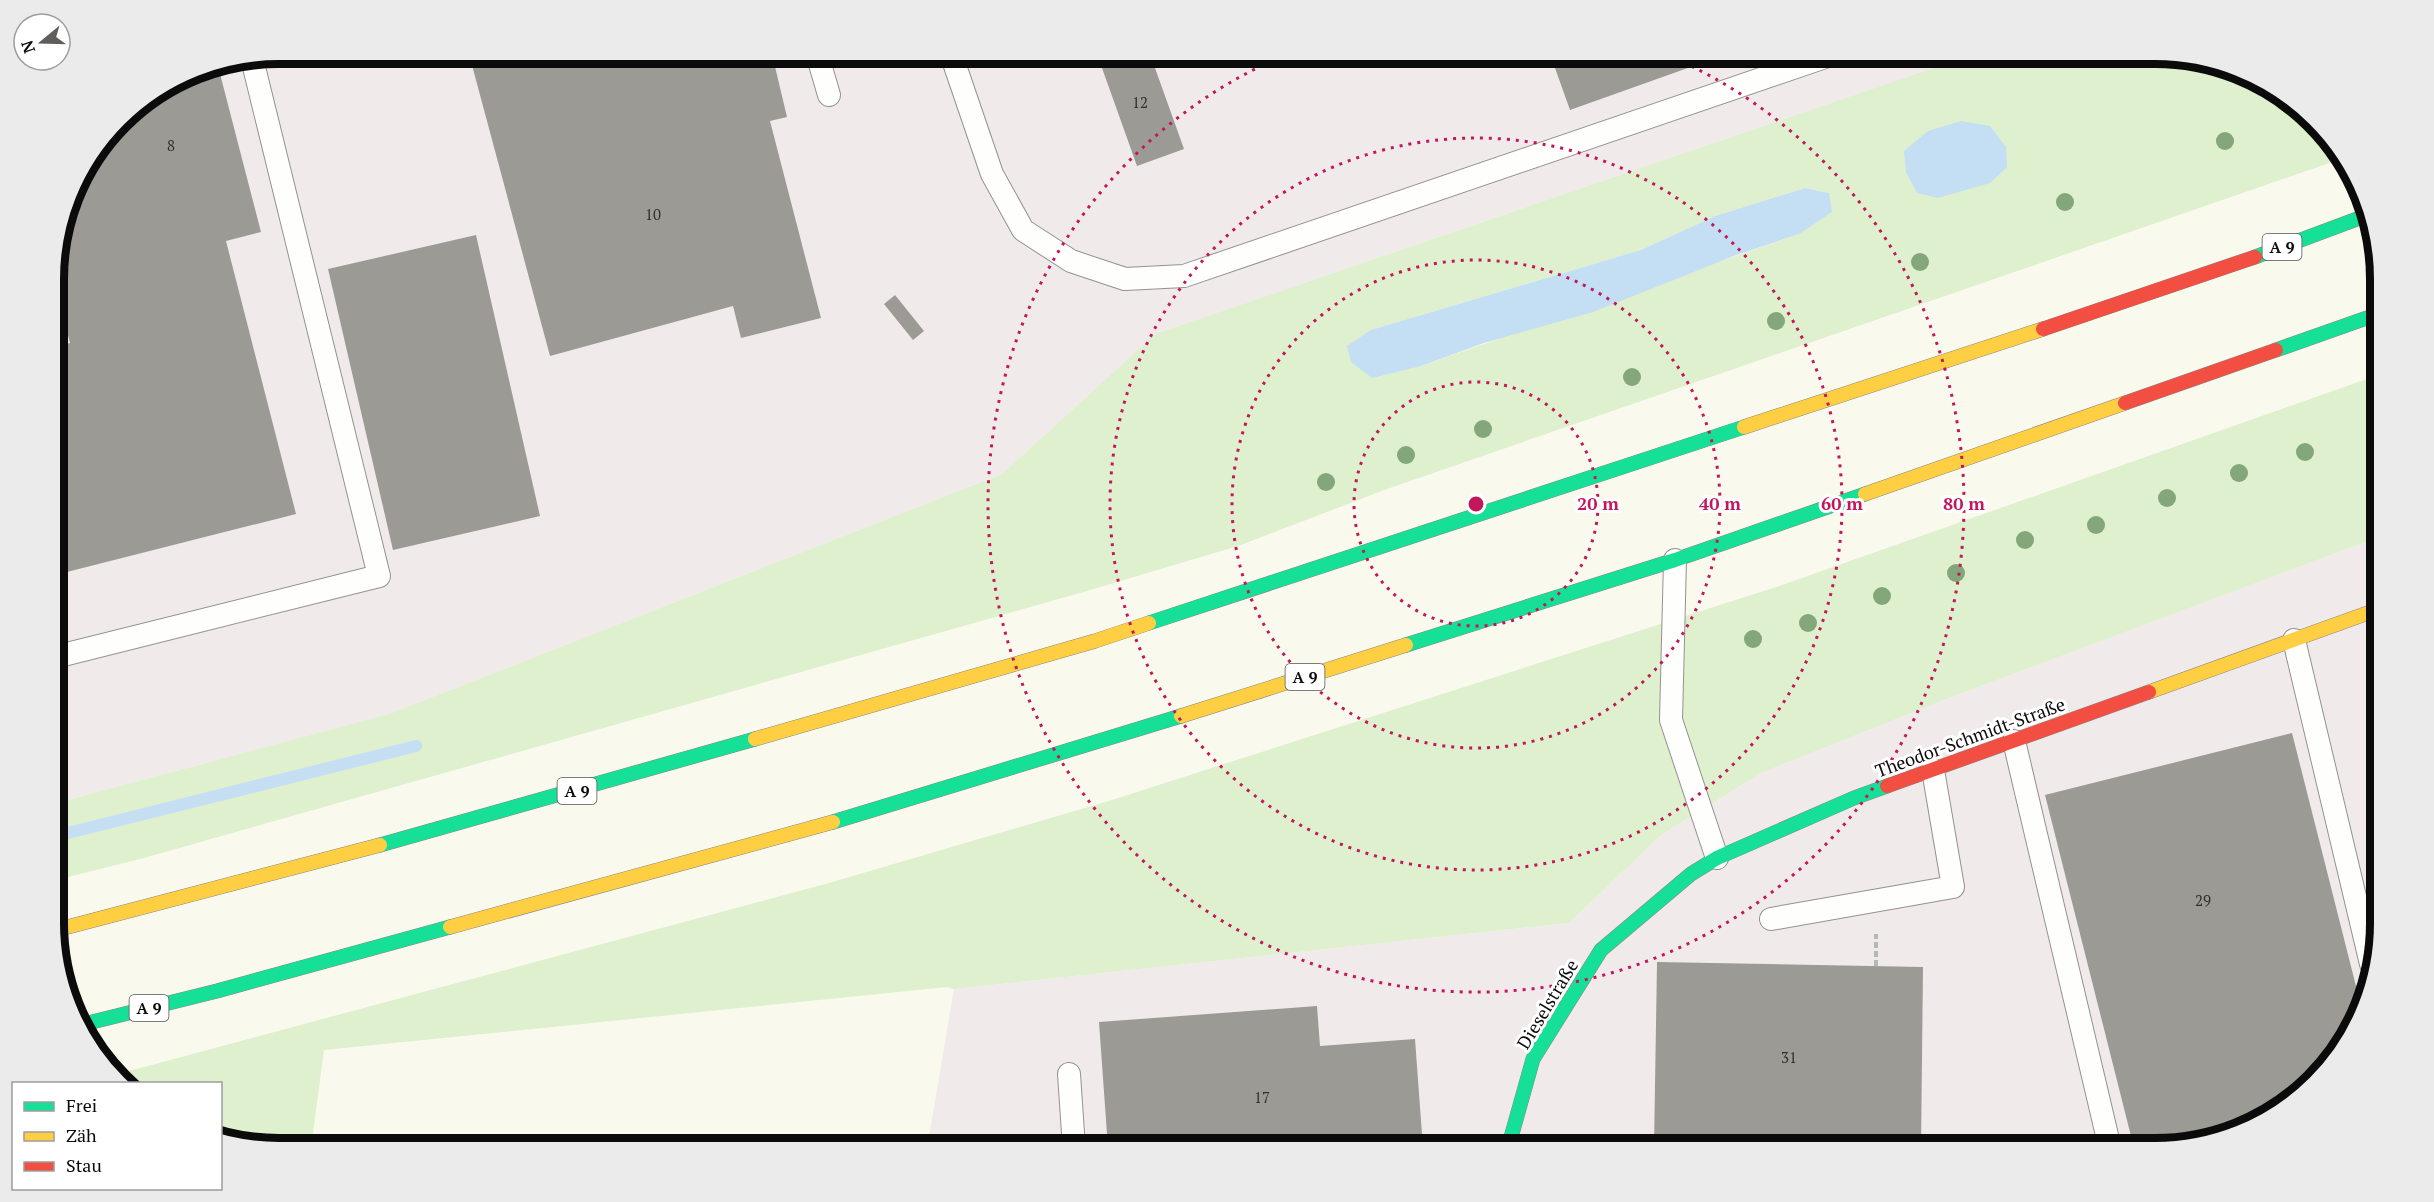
<svg xmlns="http://www.w3.org/2000/svg" width="2434" height="1202" font-family="'PT Serif',serif">
<style>
.industrial{fill:#f1eaeb}
.green{fill:#def0cd;fill-rule:evenodd}
.water{fill:#c4def4}
.lines{fill:none;stroke-linecap:round;stroke-linejoin:round}
.stream{stroke:#c4def4;stroke-width:12}
.building{fill:#9c9a94}
.lane-casing{stroke:#93928d;stroke-width:24}
.fast-casing{stroke:#898983;stroke-width:15}
.slow-casing{stroke:#898983;stroke-width:15}
.jam-casing{stroke:#898983;stroke-width:15}
.path{stroke:#b7b7b5;stroke-width:4;stroke-dasharray:6 3;stroke-linecap:butt}
.lane{stroke:#fefefc;stroke-width:22}
.fast{stroke:#16e098;stroke-width:14}
.slow{stroke:#ffcf43;stroke-width:14}
.jam{stroke:#f24e42;stroke-width:14}
.tree{fill:#83a67a}
.ring{fill:none;stroke:#c2185b;stroke-width:3;stroke-dasharray:3 6}
.labels{text-anchor:middle;dominant-baseline:central;stroke-width:6;stroke-linejoin:round;paint-order:stroke}
.number-label{font-size:15px;fill:#2f2f2d}
.shield{fill:#fff;stroke:#545454;stroke-width:1.5}
.shield-label{font-size:16px;font-weight:bold;fill:#0b0b0b}
.street-label{font-size:18px;fill:#0b0b0b;stroke:#fff}
.rim{fill:none;stroke:#0b0b0b;stroke-width:8}
.centre{fill:#c2185b;stroke:#fff;stroke-width:3}
.ring-label{font-size:18px;text-anchor:middle;font-weight:bold;fill:#c2185b;stroke:#fff;stroke-width:6;stroke-linejoin:round;paint-order:stroke}
</style>
<rect width="100%" height="100%" fill="#faf9ed"/>
<path class="industrial" d="M279,54H1974L1155,334L1002,474L389,714L56,803L55,264L77,180L130,110L193,71Z
M2379,537L2380,923L2357,1022L2324,1072L2280,1110L2227,1136L2169,1148H927L954,989L1569,923L1661,835L1761,773L1949,698Z"/>
<path class="green" d="M1974,54H2155L2254,77L2303,110L2344,158L1387,489L1238,546L1080,593L144,858L56,880V803L389,714L1002,474L1155,334ZM1805,188L1829,193L1799,234L1421,366L1371,330L1641,250L1715,216Z
M2378,375L2379,537L1949,698L1761,773L1661,835L1569,923L954,989L948,987L324,1050L311,1148H279L221,1134L220,1084L129,1083L118,1074L829,883L1112,800L1782,585Z"/>
<path class="water" d="M1961,121L1990,126L2006,147L2007,167L1990,183L1938,198L1917,193L1906,172L1904,151L1928,131Z
M1805,188L1829,193L1832,212L1799,234L1734,256L1593,312L1484,343L1421,366L1372,378L1351,362L1347,346L1371,330L1641,250L1715,216Z"/>
<g class="lines">
<path class="stream" d="M56,836L416,746"/>
</g>
<path class="building" d="M469,54H772L787,117L770,121L821,318L741,338L733,306L550,356Z
M1097,54H1150L1184,149L1137,166Z
M1550,54H1696L1699,64L1570,110Z
M218,66L261,232L226,241L296,514L55,575V347L70,343L55,285V264L77,180L130,110L193,71Z
M476,235L540,516L393,550L328,269Z
M895,295L924,331L913,340L884,304Z
M2292,733L2361,1006L2357,1022L2324,1072L2280,1110L2227,1136L2169,1148H2134L2045,795Z
M1657,962L1923,967L1921,1148H1654Z
M1317,1006L1320,1046L1415,1039L1423,1148H1108L1099,1022Z"/>
<g class="lines">
<defs>
<path id="lane" d="M817,54L829,95
M951,54L992,174L1023,230L1071,261L1125,279L1184,276L1834,54
M1675,560L1671,720L1717,858
M2294,640L2371,964
M55,657L379,576L252,59
M2014,741L2110,1148
M1771,919L1953,887L1933,770
M1069,1074L1074,1148"/>
<path id="fast" d="M2255,257L2365,216
M2276,350L2378,314
M1149,623L1744,427
M1406,645L1675,560L1865,494
M833,822L1181,716
M380,845L755,739
M80,1025L217,991L450,927
M1508,1148L1533,1059L1601,950L1691,874L1717,858L1854,798L1887,786"/>
<path id="slow" d="M1744,427L2043,329
M1865,494L2125,403
M2149,692L2379,609
M1181,716L1406,645
M755,739L1095,641L1149,623
M450,927L833,822
M56,930L380,845"/>
<path id="jam" d="M2043,329L2255,257
M2125,403L2276,350
M1887,786L2149,692"/>
</defs>
<use href="#lane" class="lane-casing"/>
<use href="#fast" class="fast-casing"/>
<use href="#slow" class="slow-casing"/>
<use href="#jam" class="jam-casing"/>
<path class="path" d="M1876,966V934"/>
<use href="#lane" class="lane"/>
<use href="#fast" class="fast"/>
<use href="#slow" class="slow"/>
<use href="#jam" class="jam"/>
</g>
<g class="tree">
<circle cx="2225" cy="141" r="9"/>
<circle cx="2065" cy="202" r="9"/>
<circle cx="1920" cy="262" r="9"/>
<circle cx="1776" cy="321" r="9"/>
<circle cx="1632" cy="377" r="9"/>
<circle cx="1483" cy="429" r="9"/>
<circle cx="2305" cy="452" r="9"/>
<circle cx="1406" cy="455" r="9"/>
<circle cx="2239" cy="473" r="9"/>
<circle cx="1326" cy="482" r="9"/>
<circle cx="2167" cy="498" r="9"/>
<circle cx="2096" cy="525" r="9"/>
<circle cx="2025" cy="540" r="9"/>
<circle cx="1956" cy="573" r="9"/>
<circle cx="1882" cy="596" r="9"/>
<circle cx="1808" cy="623" r="9"/>
<circle cx="1753" cy="639" r="9"/>
</g>
<g class="ring">
<circle cx="1476" cy="504" r="122"/>
<circle cx="1476" cy="504" r="244"/>
<circle cx="1476" cy="504" r="366"/>
<path d="M1667 55A488 488 0 1 1 1285 55"/>
</g>
<g class="labels">
<g class="number-label">
<text x="1140" y="102">12</text>
<text x="171" y="145">8</text>
<text x="653" y="214">10</text>
<text x="2203" y="900">29</text>
<text x="1789" y="1057">31</text>
<text x="1262" y="1097">17</text>
</g>
<g class="shield">
<rect x="2262.5" y="234" width="39" height="26" rx="4.5"/>
<rect x="1285.5" y="664" width="39" height="26" rx="4.5"/>
<rect x="557.5" y="778" width="39" height="26" rx="4.5"/>
<rect x="129.5" y="995" width="39" height="26" rx="4.5"/>
</g>
<g class="shield-label">
<text x="2282" y="247">A 9</text>
<text x="1305" y="677">A 9</text>
<text x="577" y="791">A 9</text>
<text x="149" y="1008">A 9</text>
</g>
<g class="street-label">
<text transform="translate(1970 737) rotate(-20)">Theodor-Schmidt-Straße</text>
<text transform="translate(1547 1004) rotate(-59)">Dieselstraße</text>
</g>
</g>
<path d="M0 0H2434V1202H0ZM279 64H2155A215 215 0 0 1 2370 279V923A215 215 0 0 1 2155 1138H279A215 215 0 0 1 64 923V279A215 215 0 0 1 279 64Z" fill="#ebebeb" fill-rule="evenodd"/>
<path class="rim" d="M279 64H2155A215 215 0 0 1 2370 279V923A215 215 0 0 1 2155 1138H279A215 215 0 0 1 64 923V279A215 215 0 0 1 279 64Z"/>
<circle cx="1476" cy="504" r="9" class="centre"/>
<g class="ring-label">
<text x="1598" y="510">20 m</text>
<text x="1720" y="510">40 m</text>
<text x="1842" y="510">60 m</text>
<text x="1964" y="510">80 m</text>
</g>
<rect x="12" y="1082" width="210" height="108" fill="#ffffff" stroke="#9d9d9d" stroke-width="1.5"/>
<rect x="24" y="1102" width="30" height="9" fill="#16e098" stroke="#9d9d9d" stroke-width="1.5"/>
<text x="66" y="1112" font-size="18" fill="#0b0b0b">Frei</text>
<rect x="24" y="1132" width="30" height="9" fill="#ffcf43" stroke="#9d9d9d" stroke-width="1.5"/>
<text x="66" y="1142" font-size="18" fill="#0b0b0b">Zäh</text>
<rect x="24" y="1162" width="30" height="9" fill="#f24e42" stroke="#9d9d9d" stroke-width="1.5"/>
<text x="66" y="1172" font-size="18" fill="#0b0b0b">Stau</text>
<g transform="translate(42 42) rotate(251)"><circle r="28" fill="#ffffff" stroke="#9d9d9d" stroke-width="1.5"/>
<path d="M0-4.5L10 22L0 15L-10 22Z" fill="#5f5e5a"/>
<text y="-9" font-size="16" font-weight="bold" text-anchor="middle" fill="#0b0b0b">N</text>
</g>
</svg>
